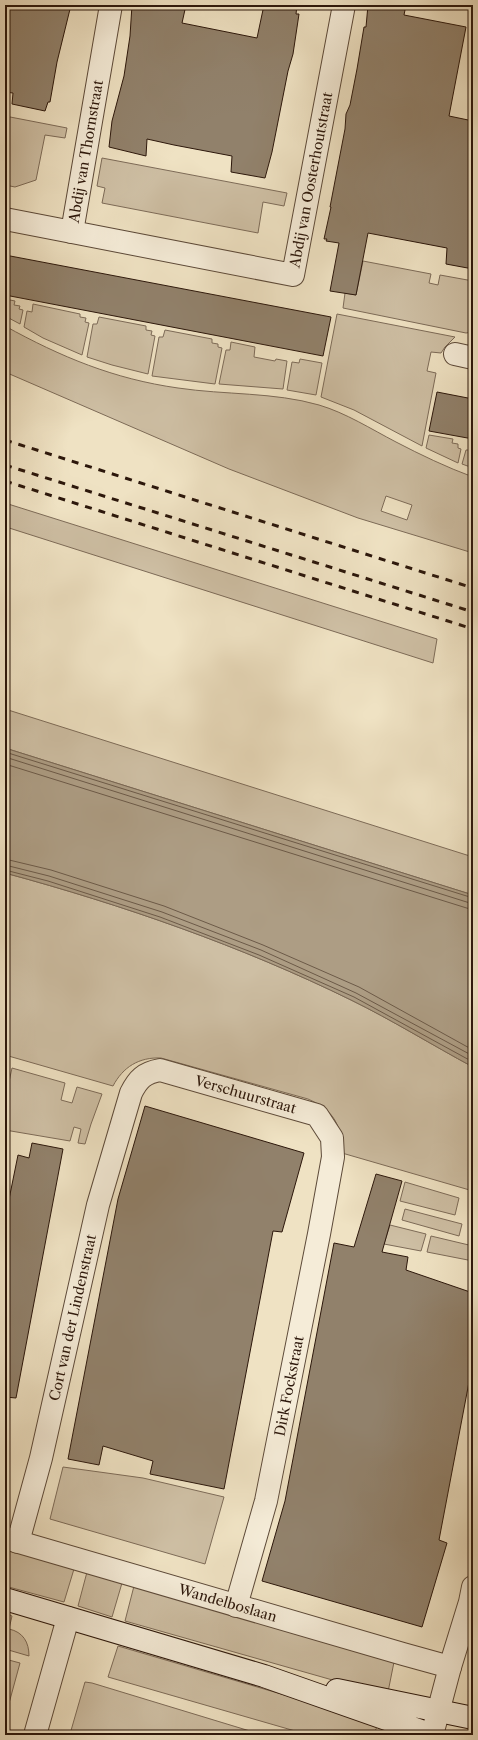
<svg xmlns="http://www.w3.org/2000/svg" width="478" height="1740" font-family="'Libre Caslon Text',serif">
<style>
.green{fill:#cebfa4;stroke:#7d6b58;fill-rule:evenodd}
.water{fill:#ad9d84;stroke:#796754}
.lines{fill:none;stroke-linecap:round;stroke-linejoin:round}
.shore{stroke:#6c5a48;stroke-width:1}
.building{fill:#91816b;stroke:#2c170b}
.street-casing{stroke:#5d4a39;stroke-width:24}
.secondary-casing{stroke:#2c170b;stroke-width:24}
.street{stroke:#f5ecd8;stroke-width:22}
.secondary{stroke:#f5ecd8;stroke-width:22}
.rail{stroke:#2c170b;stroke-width:3;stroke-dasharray:7 7;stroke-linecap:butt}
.labels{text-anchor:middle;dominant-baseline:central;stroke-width:3;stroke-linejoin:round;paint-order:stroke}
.street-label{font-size:14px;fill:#2c170b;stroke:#f5ecd8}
</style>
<rect width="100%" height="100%" fill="#efe2c3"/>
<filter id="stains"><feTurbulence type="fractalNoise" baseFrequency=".005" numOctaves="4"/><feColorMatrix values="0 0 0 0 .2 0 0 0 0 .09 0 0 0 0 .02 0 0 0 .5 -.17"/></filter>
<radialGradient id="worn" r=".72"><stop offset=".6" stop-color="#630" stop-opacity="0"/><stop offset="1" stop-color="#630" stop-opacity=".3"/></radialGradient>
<path class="green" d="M5,116L67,128L65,138L45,135L36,180L15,187L5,185Z
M102,158L287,193L284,206L263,202L258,233L102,203L105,188L97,186Z
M363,261L431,274L429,283L438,285L440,275L473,281V332L466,333L343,308L345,293L356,295Z
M5,299L15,301L14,305L20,306L19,309L23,310L20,324L5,316Z
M33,304L80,314V317L86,318L85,322L89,323L82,355L43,338L24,327L27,311L32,312Z
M337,314L455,337L445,347L441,353L431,352L427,371L436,373L422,446L354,410L321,397Z
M99,317L146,326V330L152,331L151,335L155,336L148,374L112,365L87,357L93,324H97Z
M5,326C61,357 114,379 178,388C225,395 274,392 319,405C346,413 371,429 396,442C421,455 446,467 473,477V553L358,518L229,469L5,372ZM386,496L412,505L407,520L381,511Z
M165,330L212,339V343L218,344V347L222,348L215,384L152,376L159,337H163Z
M231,342L255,347L254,357L275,361L276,359L287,361L283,389L219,384L226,350H230Z
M300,359L322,363L316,395L287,390L292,362L299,363Z
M429,435L453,439L452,443L458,444V448L461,449L458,463L426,448Z
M472,443H473V468L462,464L466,450H470Z
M5,503L437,639L433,663L6,527L9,516L5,515Z
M5,709L473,857V895L5,748Z
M5,873C123,905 241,946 351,1000C392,1020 432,1045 473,1067V1191L342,1153C341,1125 335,1111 308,1099L161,1058C139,1057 123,1067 113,1086L5,1055Z
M12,1068L65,1083L61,1100L72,1103L77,1087L102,1094L91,1124L85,1144L78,1143L81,1129L74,1127L70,1141L5,1130V1100Z
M405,1182L459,1198L455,1215L400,1201Z
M405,1209L462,1224L459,1236L402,1220Z
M390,1225L426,1234L421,1251L384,1244Z
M431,1236L473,1246V1261L427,1252Z
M63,1467L143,1478L224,1497L205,1564L50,1519Z
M5,1549L74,1569L64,1602L5,1586Z
M87,1572L122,1583L112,1617L78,1606Z
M134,1586L394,1662L388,1692L336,1681L125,1621Z
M5,1613L12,1616L9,1629C23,1632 29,1642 29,1656L5,1649Z
M118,1646L315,1704L377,1727L373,1735H309L108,1677Z
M5,1659L20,1663L5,1718Z
M85,1682L92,1683L263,1735L70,1734Z"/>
<path class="water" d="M5,748L473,895V1067C432,1045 392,1020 351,1000C241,946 123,905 5,873Z"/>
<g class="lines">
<path class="shore" d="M5,752L473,898
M5,757L473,904
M5,764L473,910
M5,859L51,870L164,906L263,945L359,987L473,1050
M5,865L49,876L162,912L261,950L356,993L473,1056
M5,870L48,881L160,917L259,955L354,997L473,1062"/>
</g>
<path class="building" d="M5,5H71L57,62L50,102H48L45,111L12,104L13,93L5,92Z
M132,5H186L182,23L257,38L264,5H297L296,14H299L293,54L288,71L272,152L265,178L231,172L232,156L174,145L147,139L146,156L109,147L112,121L124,76L130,36Z
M368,5H406L404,15L466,27L449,116L473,121V269L446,264L447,248L368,233L356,295L330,291L339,243L326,241L327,239H324L331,207H330L345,129L346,114L350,105L357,69L364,27H366Z
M5,255L331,317L323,356L5,295Z
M437,392L473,399V439L429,431Z
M145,1106L304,1153L282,1232L273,1231L224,1489L150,1474L153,1461L103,1446L99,1465L68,1459L118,1199Z
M32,1143L63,1149L16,1398L5,1397V1219L18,1155L29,1158Z
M376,1174L402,1181L382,1252L408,1257L406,1270L473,1293V1361L439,1540L447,1543L422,1627L262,1581L285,1501L334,1243L354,1247Z"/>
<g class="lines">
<defs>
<g id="street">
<path id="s1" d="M5,219L72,232L111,5"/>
<path id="s2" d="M72,232L293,275L344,5"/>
<path d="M455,354L473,358"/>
<path id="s3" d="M5,1538L403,1654L450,1667"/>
<path id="s4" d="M18,1542L41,1458L98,1205L131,1093C138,1079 144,1073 160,1070L317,1115L332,1138L333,1157L319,1234L266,1501L236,1606"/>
<path d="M35,1735L68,1618"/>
<path d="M432,1735L450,1667L470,1602L473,1587"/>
</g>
<path id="secondary" d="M5,1599L264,1676L432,1735
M337,1690L473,1718"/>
</defs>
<use href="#street" class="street-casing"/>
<use href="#secondary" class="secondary-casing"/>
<use href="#street" class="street"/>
<use href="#secondary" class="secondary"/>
<path class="rail" d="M5,440L473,588
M5,465L473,612
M5,481L473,629"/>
</g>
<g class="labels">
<g class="street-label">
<text stroke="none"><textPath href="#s1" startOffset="150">Abdij van Thornstraat</textPath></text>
<text stroke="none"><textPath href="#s2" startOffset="322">Abdij van Oosterhoutstraat</textPath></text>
<text stroke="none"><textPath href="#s4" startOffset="591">Verschuurstraat</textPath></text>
<text stroke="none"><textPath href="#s4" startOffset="231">Cort van der Lindenstraat</textPath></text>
<text transform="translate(289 1386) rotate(-79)">Dirk Fockstraat</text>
<text stroke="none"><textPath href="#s3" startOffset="232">Wandelboslaan</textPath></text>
</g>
</g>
<rect width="478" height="1740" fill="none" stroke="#efe2c3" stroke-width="20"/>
<rect x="6" y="6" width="466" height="1728" fill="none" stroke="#2c170b" stroke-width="2"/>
<rect x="10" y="10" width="458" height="1720" fill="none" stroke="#2c170b"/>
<rect width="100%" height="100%" filter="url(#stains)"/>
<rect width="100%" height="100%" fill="url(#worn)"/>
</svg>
